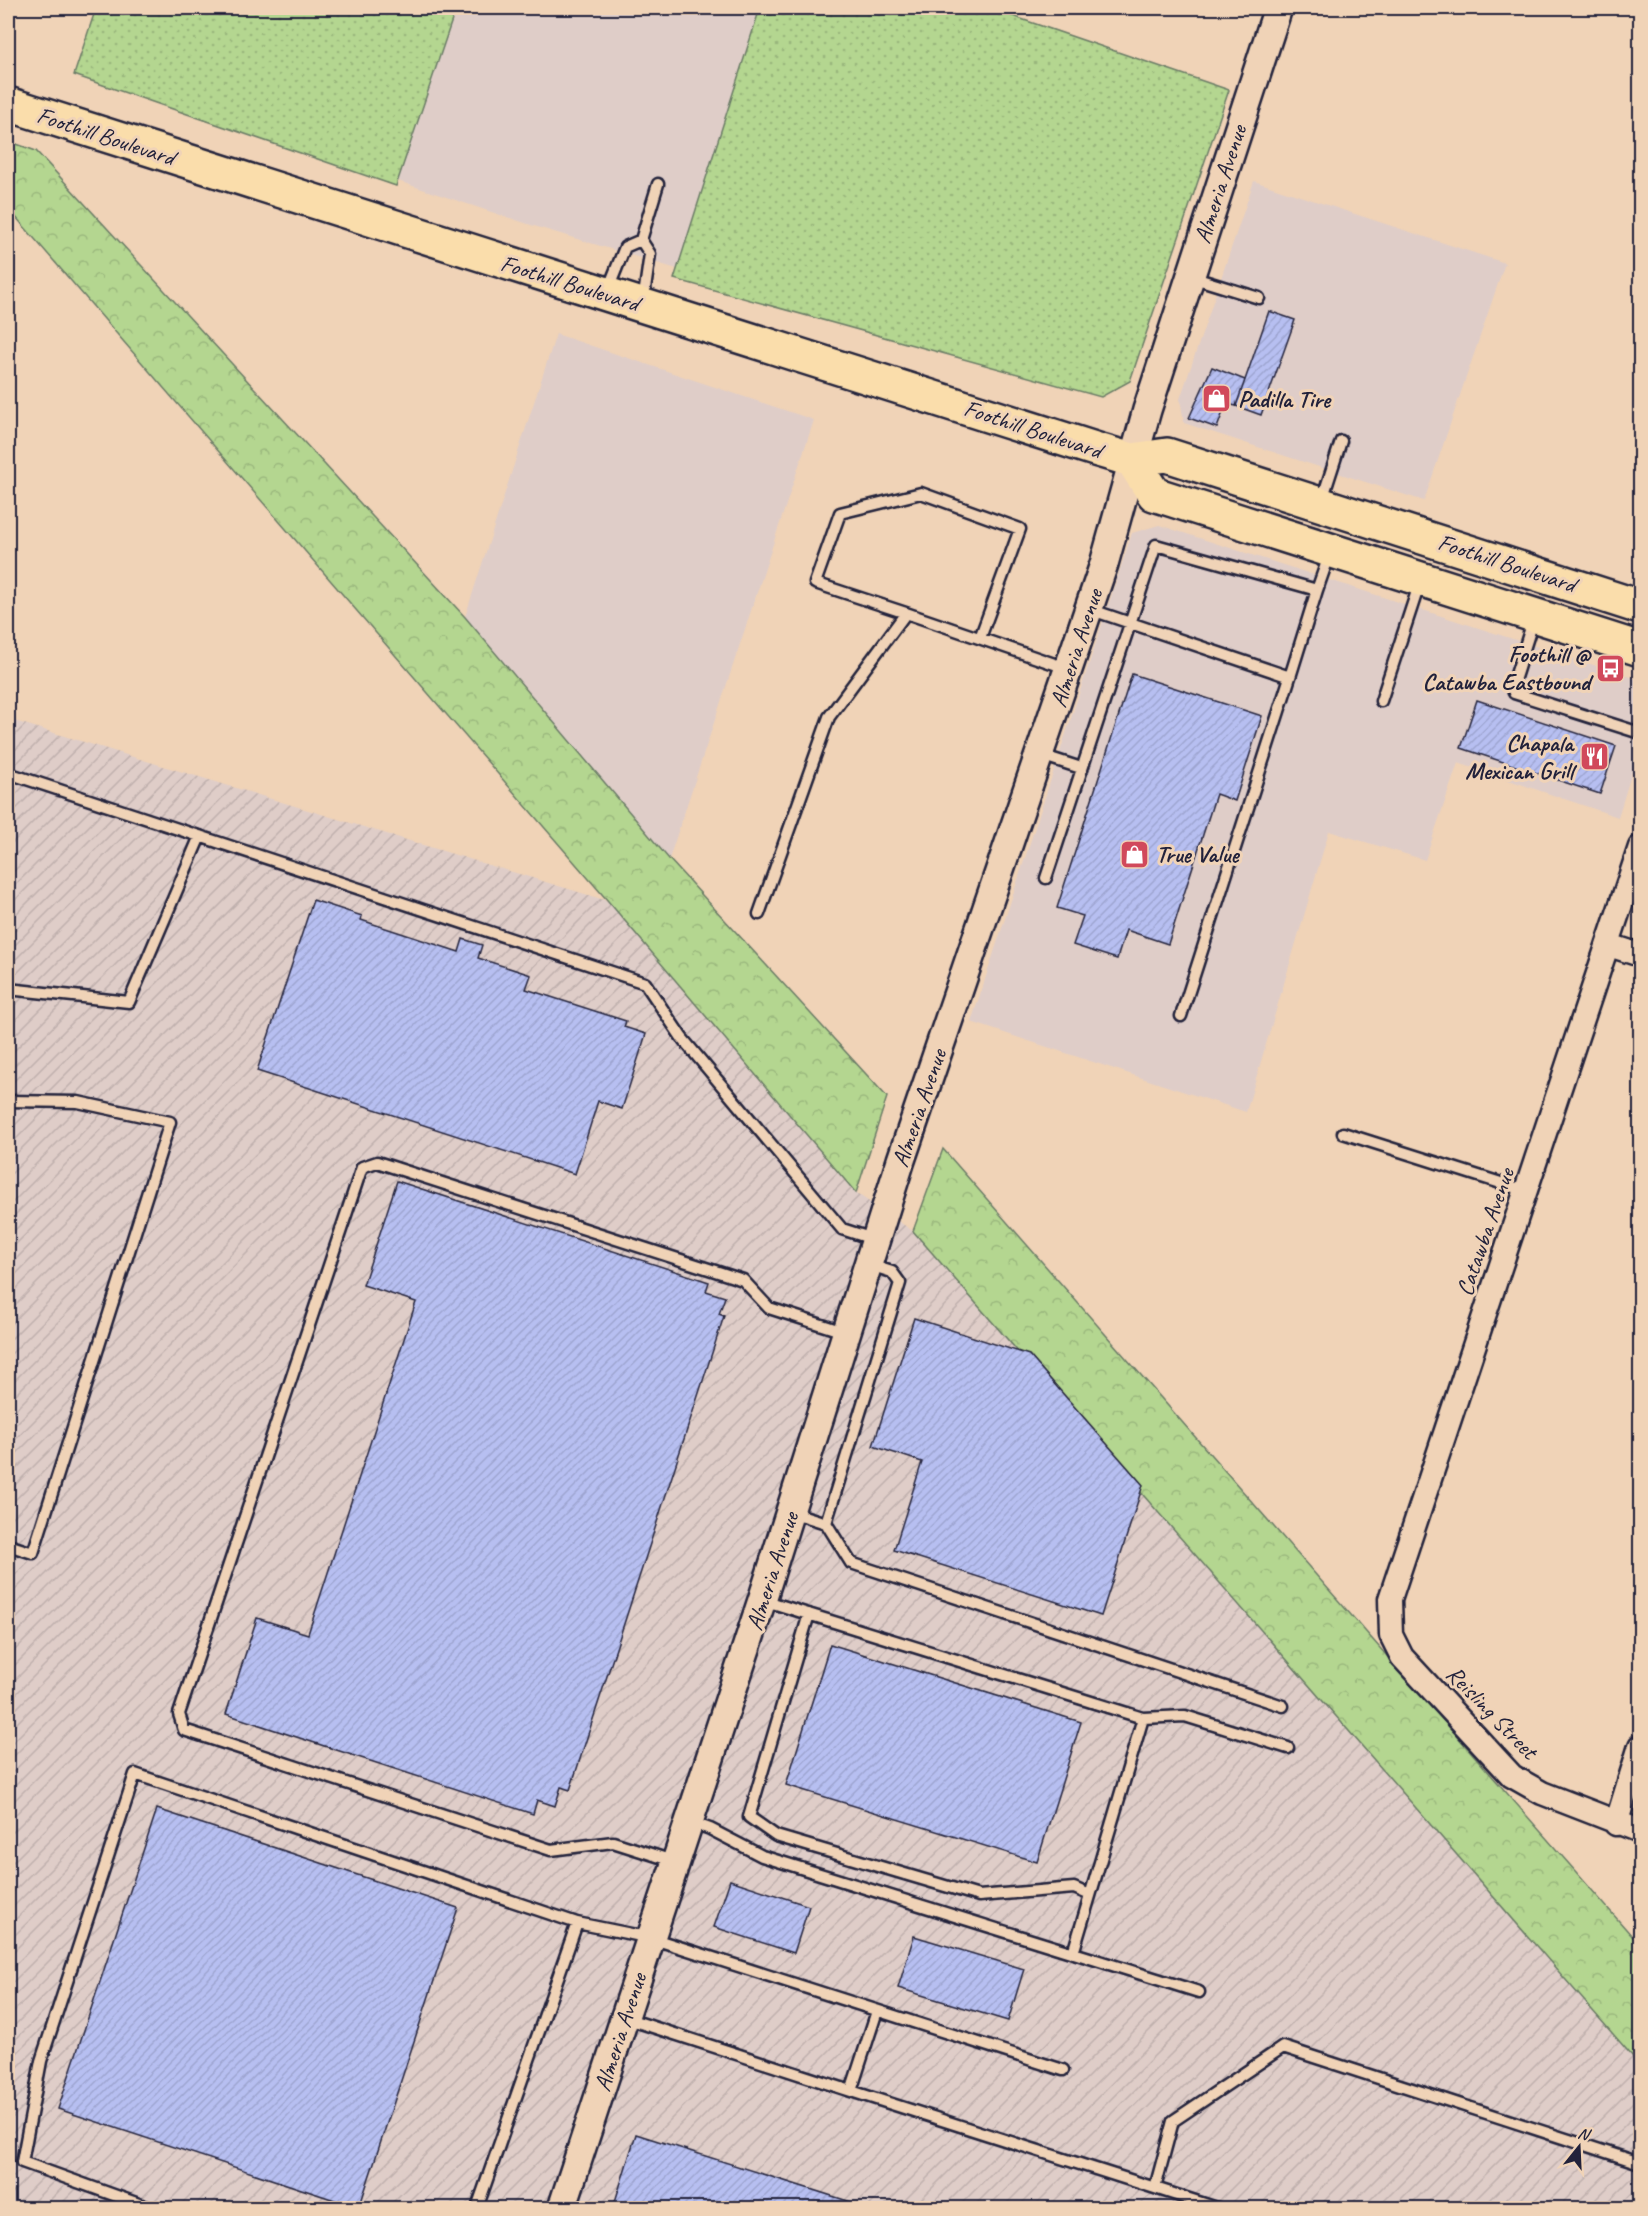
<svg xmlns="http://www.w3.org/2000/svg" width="1648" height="2216" font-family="Caveat,sans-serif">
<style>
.built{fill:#dfcdc8}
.industrial{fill:url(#industrial-furrows)}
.grass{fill:url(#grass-dots);stroke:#6b7c66;stroke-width:1.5}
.forest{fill:url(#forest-crowns);stroke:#6b7c66;stroke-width:1.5}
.building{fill:url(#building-hatch);stroke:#22223b;stroke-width:1.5}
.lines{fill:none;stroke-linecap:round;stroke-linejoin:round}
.service-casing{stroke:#22223b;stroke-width:15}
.minor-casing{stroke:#22223b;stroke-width:27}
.tertiary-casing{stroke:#22223b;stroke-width:32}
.primary-casing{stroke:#22223b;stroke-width:38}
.service{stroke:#f0d3b7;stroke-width:10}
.minor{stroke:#f0d3b7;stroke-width:22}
.tertiary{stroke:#f0d3b7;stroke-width:27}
.primary{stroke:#faddab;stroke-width:33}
.labels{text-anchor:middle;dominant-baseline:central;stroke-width:6;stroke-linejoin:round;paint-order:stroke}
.street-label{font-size:24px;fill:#22223b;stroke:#f0d3b7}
.poi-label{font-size:24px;font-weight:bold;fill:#22223b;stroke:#f0d3b7;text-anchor:start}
</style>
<defs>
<pattern id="industrial-furrows" width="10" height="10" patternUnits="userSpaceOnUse" patternTransform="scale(1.5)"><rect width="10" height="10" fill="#dfcdc8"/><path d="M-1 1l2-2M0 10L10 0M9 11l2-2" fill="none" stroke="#bfb0ad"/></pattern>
<pattern id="grass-dots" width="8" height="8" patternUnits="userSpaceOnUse" patternTransform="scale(1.5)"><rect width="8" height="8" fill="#b4d690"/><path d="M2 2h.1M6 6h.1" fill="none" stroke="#9ab77d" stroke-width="1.8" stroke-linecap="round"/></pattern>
<pattern id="forest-crowns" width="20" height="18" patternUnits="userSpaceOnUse" patternTransform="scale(1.5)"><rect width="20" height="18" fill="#b4d690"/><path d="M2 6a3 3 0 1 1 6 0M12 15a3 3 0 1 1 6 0" fill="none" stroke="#9ab77d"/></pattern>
<pattern id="building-hatch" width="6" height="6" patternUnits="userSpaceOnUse" patternTransform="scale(1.5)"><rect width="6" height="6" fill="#b7bff1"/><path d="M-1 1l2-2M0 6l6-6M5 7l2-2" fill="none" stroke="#9da4d0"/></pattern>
</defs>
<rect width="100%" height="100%" fill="#f0d3b7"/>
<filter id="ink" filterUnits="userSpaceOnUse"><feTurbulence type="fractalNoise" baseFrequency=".0167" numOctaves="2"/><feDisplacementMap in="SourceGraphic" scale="12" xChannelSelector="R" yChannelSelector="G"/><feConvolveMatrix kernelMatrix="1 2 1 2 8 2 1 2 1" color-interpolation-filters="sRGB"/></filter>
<g filter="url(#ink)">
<path class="built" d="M456,8H760L677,269L534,226L398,181Z
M1254,181L1505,263L1424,501L1184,423L1180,399Z
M556,334L814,420L669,859L465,617Z
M1159,525L1640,680V746L1618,817L1458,763L1425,860L1329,831L1246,1112L971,1022L1132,533Z"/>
<path class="industrial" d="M8,719L608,901L856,1193L913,1231L1640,2064V2208H8Z"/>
<path class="grass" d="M96,8H456L396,186L74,75Z
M760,8H989L1229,90L1130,381L1101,397L674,279Z"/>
<path class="forest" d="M8,141L36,151L465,617L669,859L887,1097L856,1193L608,901L8,208Z
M943,1149L1640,1945V2065L913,1231Z"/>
<path class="building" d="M1269,311L1295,320L1261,415L1236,406Z
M1212,367L1245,380L1236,406L1226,404L1217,428L1189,418Z
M1132,674L1262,716L1235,801L1216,794L1168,944L1126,930L1117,959L1073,945L1083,916L1057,908Z
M1477,700L1616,746L1600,794L1461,748Z
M313,900L362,916L361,920L459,952L463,939L482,945L478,958L531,975L526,989L626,1021L624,1027L646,1034L622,1109L598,1101L575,1174L257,1071Z
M397,1181L709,1282L706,1291L725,1297L719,1314L724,1316L570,1790L561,1787L555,1806L537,1800L533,1814L226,1714L257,1618L308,1634L416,1302L363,1285Z
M914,1318L1029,1355L1143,1485L1101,1616L894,1550L922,1462L873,1446Z
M830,1644L1081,1722L1037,1862L786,1785Z
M157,1809L458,1908L359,2208L58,2109Z
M730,1880L809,1906L794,1953L714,1927Z
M914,1936L1024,1969L1008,2021L898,1988Z
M636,2134L870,2208H613Z"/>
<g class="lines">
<defs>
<path id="service" d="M641,240L658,184
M1191,277L1259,298
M607,292L625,247L641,240L650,254L643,303
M1322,500L1341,441
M1089,609L1290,677L1317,590
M906,613L815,583L840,513L921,493L1020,529L980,638
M1534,618L1512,687L1514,693L1640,733
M1381,701L1420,582
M1041,755L1081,768
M8,773L645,983L682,1038L842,1229L876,1240
M1046,878L1156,545L1317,590L1330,553
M759,914L829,717L906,613L1069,669
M8,989L129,1002L200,836
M1181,1016L1290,677
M8,1101L78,1102L170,1122L33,1553L8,1545
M1343,1133L1526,1191
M791,1512L826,1523L851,1563L1283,1706
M826,1523L900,1283L892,1272L870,1265
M763,1600L1143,1718L1185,1716L1288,1748
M809,1614L749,1817L776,1836L979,1896L1074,1888L1090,1895
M690,1822L710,1829L762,1856L1199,1992
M676,1862L613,1842L551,1850L184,1730L179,1714L362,1167L377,1162L743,1280L769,1308L847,1333
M577,1923L651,1938L1063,2070
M1073,1953L1143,1718
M625,2018L851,2091L877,2011
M851,2091L1155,2188
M150,2208L22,2162L41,2061L135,1774L577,1923L477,2208
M1217,2208L1155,2188L1173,2121L1283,2047L1640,2163"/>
<path id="minor" d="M1640,847L1390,1599L1391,1635L1402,1657L1512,1776L1542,1793L1640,1831
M1609,945L1640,955
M1616,1824L1640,1746"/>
<path id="tertiary" d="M562,2208L762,1600L901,1160L1104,564L1147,410L1278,8"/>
<path id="primary" d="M8,104L1098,450L1132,460L1167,455L1640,607
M1132,460L1154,494L1640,649"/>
</defs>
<use href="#service" class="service-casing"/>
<use href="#minor" class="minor-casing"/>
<use href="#tertiary" class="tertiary-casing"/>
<use href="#primary" class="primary-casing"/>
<use href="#service" class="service"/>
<use href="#minor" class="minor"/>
<use href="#tertiary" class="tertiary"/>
<use href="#primary" class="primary"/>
</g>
</g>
<defs>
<symbol id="shop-square" viewBox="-11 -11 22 22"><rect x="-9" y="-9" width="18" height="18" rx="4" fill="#d1495b" stroke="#f0d3b7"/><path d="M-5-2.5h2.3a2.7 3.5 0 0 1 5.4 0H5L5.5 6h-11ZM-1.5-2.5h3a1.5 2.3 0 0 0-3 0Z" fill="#fff"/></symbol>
<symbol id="bus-square" viewBox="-11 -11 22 22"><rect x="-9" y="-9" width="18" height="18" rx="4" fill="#d1495b" stroke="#f0d3b7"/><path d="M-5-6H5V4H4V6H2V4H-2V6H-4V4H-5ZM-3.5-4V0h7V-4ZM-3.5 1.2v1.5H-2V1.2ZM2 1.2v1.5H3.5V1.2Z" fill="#fff"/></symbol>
<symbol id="restaurant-square" viewBox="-11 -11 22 22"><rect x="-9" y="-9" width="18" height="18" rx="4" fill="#d1495b" stroke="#f0d3b7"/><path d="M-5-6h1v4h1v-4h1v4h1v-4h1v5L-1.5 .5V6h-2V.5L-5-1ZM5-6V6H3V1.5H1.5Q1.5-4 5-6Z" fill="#fff"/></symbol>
</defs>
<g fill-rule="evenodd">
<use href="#shop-square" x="1200" y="382" width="33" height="33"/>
<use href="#bus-square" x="1594" y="652" width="33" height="33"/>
<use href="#restaurant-square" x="1578" y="740" width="33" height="33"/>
<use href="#shop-square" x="1118" y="838" width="33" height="33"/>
</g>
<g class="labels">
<g class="street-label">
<text transform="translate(106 136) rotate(18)">Foothill Boulevard</text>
<text transform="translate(1220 184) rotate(-72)">Almeria Avenue</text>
<text transform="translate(570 283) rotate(17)">Foothill Boulevard</text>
<text transform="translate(1033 429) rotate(18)">Foothill Boulevard</text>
<text transform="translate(1507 563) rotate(18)">Foothill Boulevard</text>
<text transform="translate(1076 648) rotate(-72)">Almeria Avenue</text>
<text transform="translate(919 1108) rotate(-71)">Almeria Avenue</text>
<text transform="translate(1485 1232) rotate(-71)">Catawba Avenue</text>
<text transform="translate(772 1571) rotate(-72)">Almeria Avenue</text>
<text transform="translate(1492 1712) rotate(46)">Reisling Street</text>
<text transform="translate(620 2032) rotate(-72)">Almeria Avenue</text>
</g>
<g class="poi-label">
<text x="1238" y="399">Padilla Tire</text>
<text x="1590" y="654" text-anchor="end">Foothill @<tspan x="1590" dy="28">Catawba Eastbound</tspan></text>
<text x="1573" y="743" text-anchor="end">Chapala<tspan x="1573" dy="28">Mexican Grill</tspan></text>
<text x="1156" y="854">True Value</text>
</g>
</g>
<rect width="1648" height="2216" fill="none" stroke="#f0d3b7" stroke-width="30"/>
<rect x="15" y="15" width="1618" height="2186" fill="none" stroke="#22223b" stroke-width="2" filter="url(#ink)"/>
<g transform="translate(1579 2147) rotate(18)" stroke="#f0d3b7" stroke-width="4.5" paint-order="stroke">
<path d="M0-4.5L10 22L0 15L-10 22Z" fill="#22223b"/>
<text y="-9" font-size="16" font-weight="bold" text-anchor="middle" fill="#22223b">N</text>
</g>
</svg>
